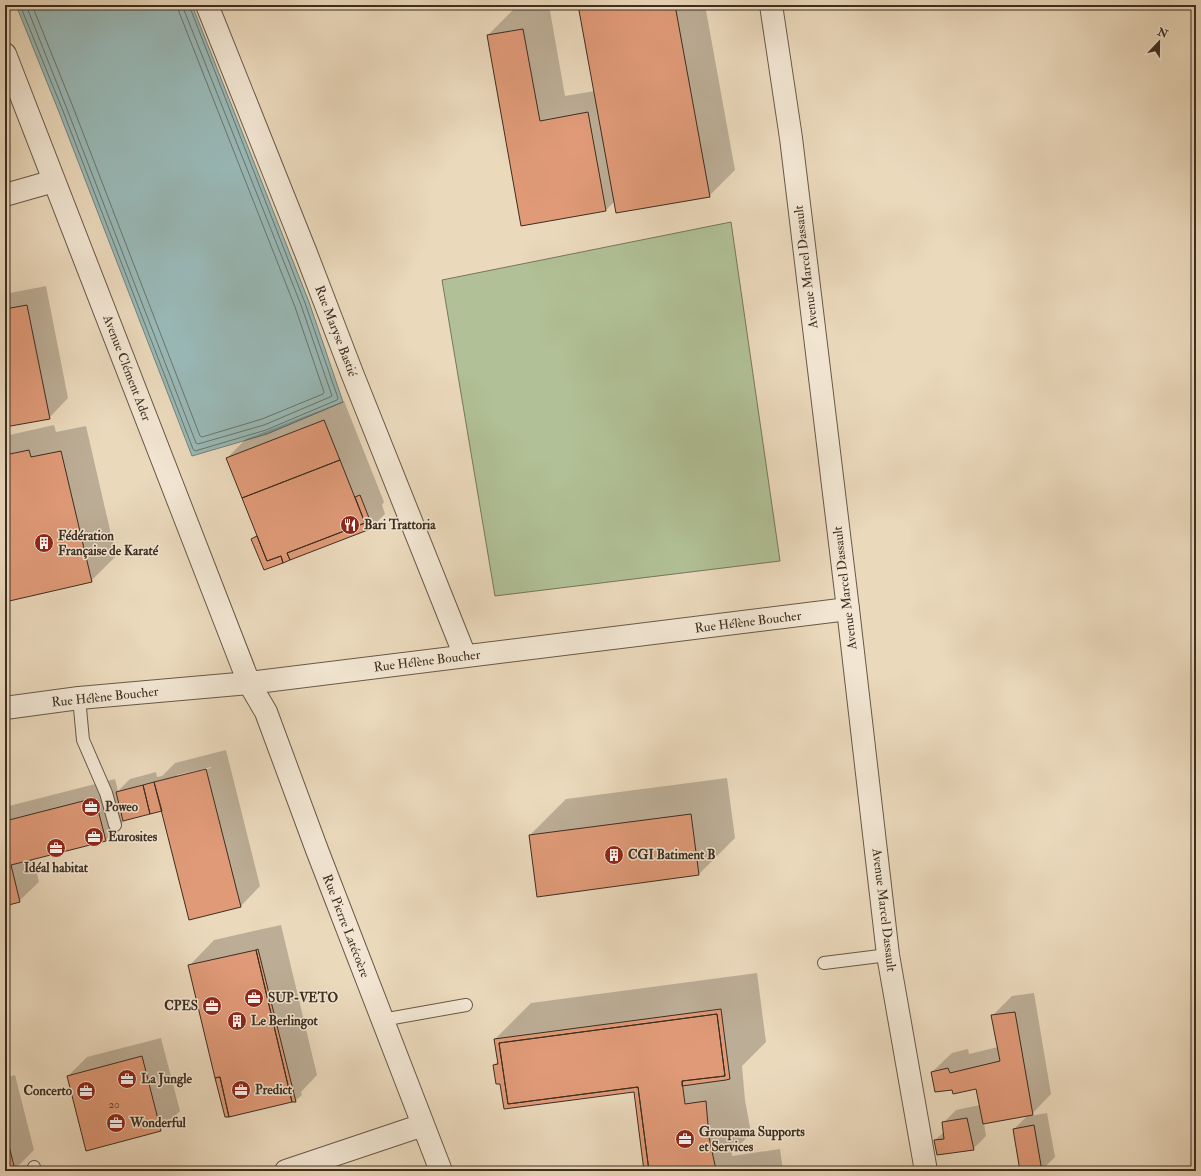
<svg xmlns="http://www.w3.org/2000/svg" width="1201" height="1176" font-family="'IM FELL Double Pica',serif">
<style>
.green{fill:#b1c096;stroke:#76775a}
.water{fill:#99b9b7;stroke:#74817a}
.shadow{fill:#0003;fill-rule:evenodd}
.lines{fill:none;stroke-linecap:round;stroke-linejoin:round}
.shore{stroke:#6a746b;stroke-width:1}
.building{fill:#e09a78;stroke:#3c2e1f}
.service-casing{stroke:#685946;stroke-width:14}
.minor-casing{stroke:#685946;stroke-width:24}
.tertiary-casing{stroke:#685946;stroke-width:24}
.service{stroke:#f2e6d3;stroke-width:12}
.minor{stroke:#f2e6d3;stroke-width:22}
.tertiary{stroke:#f2e6d3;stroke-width:22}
.labels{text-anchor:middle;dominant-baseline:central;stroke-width:3;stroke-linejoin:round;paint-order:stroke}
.number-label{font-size:11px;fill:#654935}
.street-label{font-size:13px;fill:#3c2e1f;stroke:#f2e6d3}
.poi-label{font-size:13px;font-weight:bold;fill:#3c2e1f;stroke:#f2e6d3;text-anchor:start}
</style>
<rect width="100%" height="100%" fill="#ebd9bc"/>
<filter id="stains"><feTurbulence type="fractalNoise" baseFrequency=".005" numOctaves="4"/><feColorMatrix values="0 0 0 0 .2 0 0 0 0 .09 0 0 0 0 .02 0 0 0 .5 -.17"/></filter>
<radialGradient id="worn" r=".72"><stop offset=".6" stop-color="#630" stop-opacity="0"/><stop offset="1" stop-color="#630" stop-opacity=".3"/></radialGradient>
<path class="green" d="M731,222L780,561L495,596L442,280Z"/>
<path class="water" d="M16,5H192L309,302L343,402L267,434L192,456L59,112Z"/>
<path class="shadow" d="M541,5H549L565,96L595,91L579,5H705L735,170L709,196L615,201L606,210L522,225L488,35L513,10Z
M46,286L68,398L49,418L5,426V294Z
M344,401L384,502L382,505L385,514L372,527L265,569L253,539L257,534L227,458L246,439Z
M54,425L56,432L86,426L116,556L91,581L5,600V436Z
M226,750L260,886L241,906L162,809L125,820L106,840L33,858L39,882L19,901L5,905V807L115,779L118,791L130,779L156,772L157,777L162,776L175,763ZM211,767V768L177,777V775Z
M727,778L735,838L699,874L530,835L566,799Z
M281,925L317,1075L301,1092L302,1095L295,1101L189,966L214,940Z
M757,973L766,1042L742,1066L745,1100L751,1133L732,1153V1156L780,1149L783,1171H638L641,1168L645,1167L635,1091L501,1083L494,1065L498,1061L495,1039L531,1003Z
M1034,993L1051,1094L1030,1116L1047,1113L1055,1157L1042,1170L1021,1171L1014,1129L1029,1114L984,1123L986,1136L973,1149L935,1140L944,1132L943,1123L956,1110L980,1105L977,1087L952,1089L932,1072L952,1053L968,1049L969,1054L998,1047L992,1016L1012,996Z
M161,1038L180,1111L160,1130L68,1076L87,1057Z
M15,1075L34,1150L15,1169L5,1171V1078Z"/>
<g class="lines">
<path class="shore" d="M20,5L63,111L193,449L195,451L266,430L337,400L338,398L305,303L189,5
M26,5L67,109L196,443L198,444L264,425L330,397L332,396L301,305L184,10V5
M32,5L73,107L200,436L202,437L262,419L323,394L324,392L295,307L179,12L178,5"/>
</g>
<path class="building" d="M578,5H675L710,197L616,213Z
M523,29L540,121L588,112L606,211L521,226L487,35Z
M27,305L50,419L5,427V309Z
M324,420L340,460L242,498L226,458Z
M29,450L31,457L61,451L92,582L5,602V455Z
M340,460L365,523L287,553L290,560L283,563L281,556L267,561L242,498Z
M360,495L373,528L290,560L287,553L365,523L355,497Z
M257,536L267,561L281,556L283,563L264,570L251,539Z
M206,769L241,907L189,920L154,782Z
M154,782L162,811L150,814L143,785Z
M143,785L150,814L123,821L116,792Z
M95,798L106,841L11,865L20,902L5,906V821Z
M691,814L699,875L537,897L529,835Z
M258,949L296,1102H292L256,950Z
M256,950L292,1102L229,1117L220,1077L215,1078L188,965Z
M721,1009L730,1079L726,1080L682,1086V1081L725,1076L717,1014L499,1043L508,1104L638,1087L649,1171H644L634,1092L504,1109L500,1084H496L493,1065L498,1064L494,1039Z
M1015,1012L1033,1115L983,1124L976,1089L953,1094L952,1090L935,1092L931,1072L948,1068L950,1073L1000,1061L991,1015Z
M717,1014L725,1076L682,1081L685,1104L706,1101L709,1137L716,1170L709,1171H649L638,1087L508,1104L499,1043Z
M142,1056L161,1131L86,1151L67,1076Z
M220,1077L229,1117H225L215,1078Z
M967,1118L974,1150L937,1155L934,1140L944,1139L942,1122Z
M1034,1125L1042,1171H1020L1013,1129Z
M5,1130L15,1170L11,1171H5Z"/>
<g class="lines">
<defs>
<path id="service" d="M79,698L83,740L106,793L115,825
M824,963L888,955
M382,1020L466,1005
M34,1167L35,1171"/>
<path id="minor" d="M207,5L306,253L352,373L465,656
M5,54L249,683L266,712L317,850L441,1171
M5,195L54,181
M5,708L79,698L249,683L848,609
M286,1171L423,1125"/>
<path id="tertiary" d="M771,5L791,138L848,609L888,955L926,1171"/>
</defs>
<use href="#service" class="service-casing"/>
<use href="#minor" class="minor-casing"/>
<use href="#tertiary" class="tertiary-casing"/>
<use href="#service" class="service"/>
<use href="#minor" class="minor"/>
<use href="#tertiary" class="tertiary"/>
</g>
<defs>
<symbol id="restaurant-disc" viewBox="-11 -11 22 22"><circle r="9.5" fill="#8f2418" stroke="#f2e6d3"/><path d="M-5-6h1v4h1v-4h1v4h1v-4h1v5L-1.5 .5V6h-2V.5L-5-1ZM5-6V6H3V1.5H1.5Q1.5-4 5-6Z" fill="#fff"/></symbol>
<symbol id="building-disc" viewBox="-11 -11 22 22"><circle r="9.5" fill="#8f2418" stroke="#f2e6d3"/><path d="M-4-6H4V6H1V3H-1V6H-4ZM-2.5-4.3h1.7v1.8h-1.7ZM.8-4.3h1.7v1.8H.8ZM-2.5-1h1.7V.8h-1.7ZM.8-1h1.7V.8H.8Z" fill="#fff"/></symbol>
<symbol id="office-disc" viewBox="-11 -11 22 22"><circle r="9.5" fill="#8f2418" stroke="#f2e6d3"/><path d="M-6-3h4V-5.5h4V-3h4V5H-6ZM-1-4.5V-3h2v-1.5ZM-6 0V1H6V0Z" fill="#fff"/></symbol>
</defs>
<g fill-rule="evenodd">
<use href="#restaurant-disc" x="339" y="514" width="22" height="22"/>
<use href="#building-disc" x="33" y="532" width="22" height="22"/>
<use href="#office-disc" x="80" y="796" width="22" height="22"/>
<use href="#office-disc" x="83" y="826" width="22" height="22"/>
<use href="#office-disc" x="45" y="837" width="22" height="22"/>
<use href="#building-disc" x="603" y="844" width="22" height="22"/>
<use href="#office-disc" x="243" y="987" width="22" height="22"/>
<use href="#office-disc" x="201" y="995" width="22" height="22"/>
<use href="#building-disc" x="226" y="1010" width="22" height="22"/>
<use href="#office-disc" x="116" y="1068" width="22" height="22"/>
<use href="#office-disc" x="230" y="1079" width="22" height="22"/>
<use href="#office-disc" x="75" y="1080" width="22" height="22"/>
<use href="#office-disc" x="105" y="1112" width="22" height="22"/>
<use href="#office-disc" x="674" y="1128" width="22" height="22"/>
</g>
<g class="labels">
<g class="number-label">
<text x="114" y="1104">20</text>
</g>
<g class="street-label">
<text transform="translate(806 267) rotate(-97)">Avenue Marcel Dassault</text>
<text transform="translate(336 331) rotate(69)">Rue Maryse Bastié</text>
<text transform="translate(127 368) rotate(69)">Avenue Clément Ader</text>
<text transform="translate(845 588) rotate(-97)">Avenue Marcel Dassault</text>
<text transform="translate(748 622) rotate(-7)">Rue Hélène Boucher</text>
<text transform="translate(427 661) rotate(-7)">Rue Hélène Boucher</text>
<text transform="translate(105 697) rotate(-6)">Rue Hélène Boucher</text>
<text transform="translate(884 910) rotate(83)">Avenue Marcel Dassault</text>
<text transform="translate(346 926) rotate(69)">Rue Pierre Latécoère</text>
</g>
<g class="poi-label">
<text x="364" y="525">Bari Trattoria</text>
<text x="58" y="536">Fédération<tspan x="58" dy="15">Française de Karaté</tspan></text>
<text x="105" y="807">Poweo</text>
<text x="108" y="837">Eurosites</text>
<text x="628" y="855">CGI Batiment B</text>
<text x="56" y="868" text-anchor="middle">Idéal habitat</text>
<text x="268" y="998">SUP-VETO</text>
<text x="198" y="1006" text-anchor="end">CPES</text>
<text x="251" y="1021">Le Berlingot</text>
<text x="141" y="1079">La Jungle</text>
<text x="255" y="1090">Predict</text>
<text x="72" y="1091" text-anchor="end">Concerto</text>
<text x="130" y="1123">Wonderful</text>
<text x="699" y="1132">Groupama Supports<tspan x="699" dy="15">et Services</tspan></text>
</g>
</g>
<rect width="1201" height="1176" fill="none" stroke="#ebd9bc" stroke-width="20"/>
<rect x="6" y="6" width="1189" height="1164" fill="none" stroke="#3c2e1f" stroke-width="2"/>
<rect x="10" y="10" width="1181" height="1156" fill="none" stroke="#3c2e1f"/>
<g transform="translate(1159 42) rotate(22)" stroke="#f2e6d3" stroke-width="3" paint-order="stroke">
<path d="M0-3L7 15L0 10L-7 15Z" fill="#3c2e1f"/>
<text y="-6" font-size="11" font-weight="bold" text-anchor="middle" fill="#3c2e1f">N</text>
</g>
<rect width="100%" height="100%" filter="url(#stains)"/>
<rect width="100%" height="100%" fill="url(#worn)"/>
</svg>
